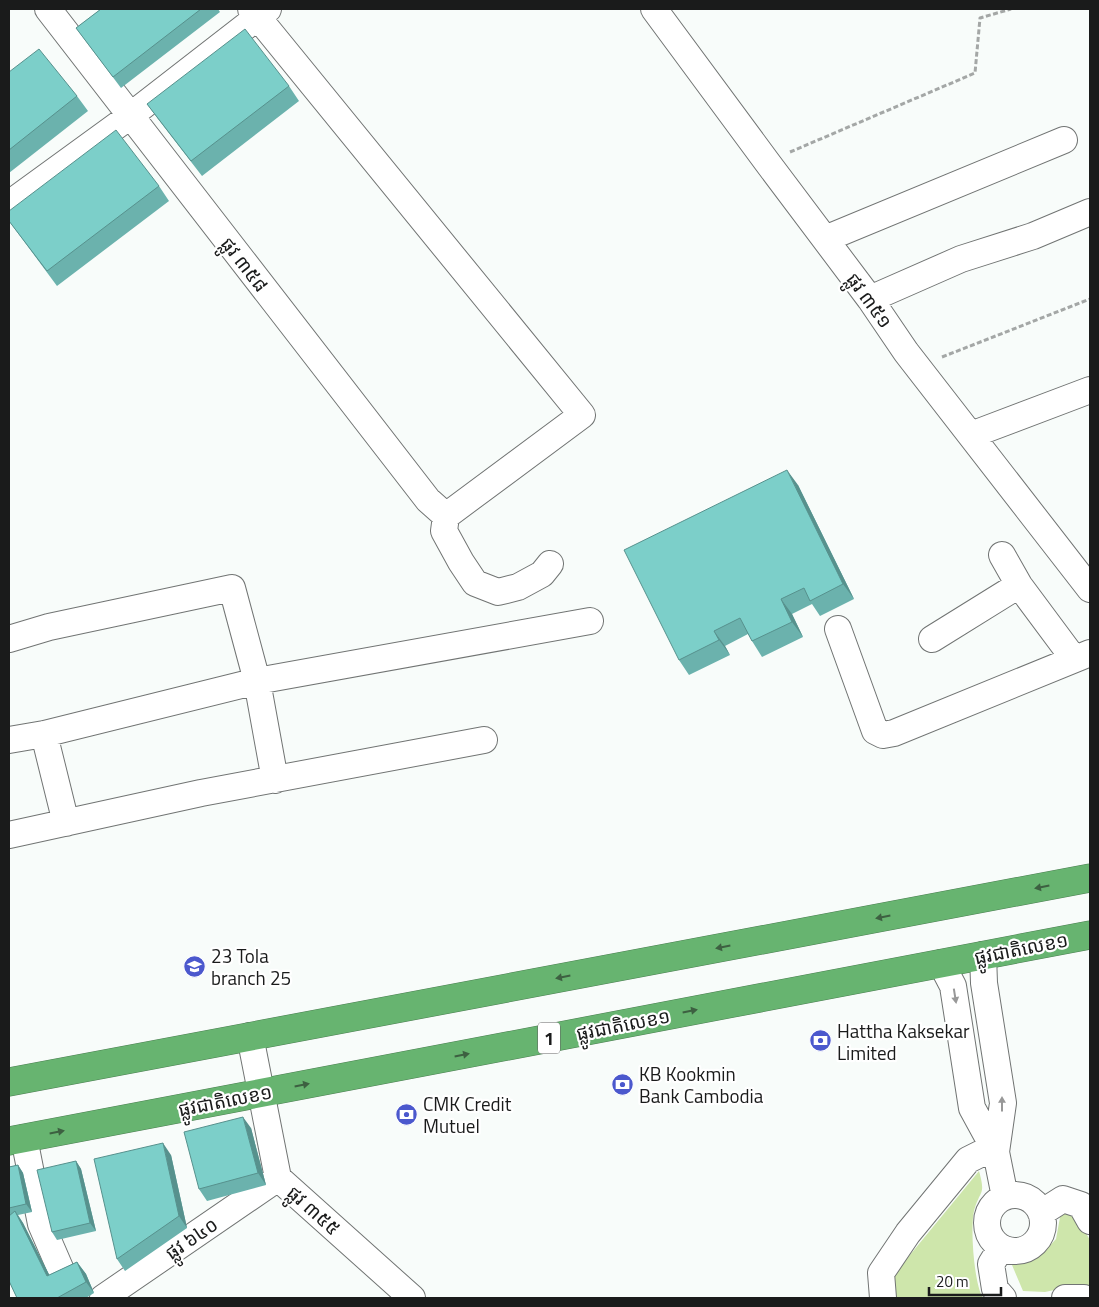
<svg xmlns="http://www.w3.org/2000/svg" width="1099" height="1307" font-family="'Titillium Web','Noto Sans Khmer',sans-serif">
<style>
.green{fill:#cee6ab}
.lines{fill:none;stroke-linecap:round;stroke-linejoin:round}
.minor-casing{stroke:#717473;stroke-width:28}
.highway-casing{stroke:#4c7e52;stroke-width:29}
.path{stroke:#a4a7a6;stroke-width:3;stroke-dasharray:5 2.5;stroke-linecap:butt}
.minor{stroke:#fff;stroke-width:26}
.highway{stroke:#67b470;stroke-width:28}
.wall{fill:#6bb2ad}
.shaded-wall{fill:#57918d}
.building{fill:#7ccfc9;stroke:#57918d}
.oneway{fill:#3d6041}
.oneway2{fill:#989898}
.labels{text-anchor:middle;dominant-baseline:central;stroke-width:4.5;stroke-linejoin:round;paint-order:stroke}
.shield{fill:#fff;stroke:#5f5f5f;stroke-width:1}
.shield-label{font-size:18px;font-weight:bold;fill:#1a1b1b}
.street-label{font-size:19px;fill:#1a1b1b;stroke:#fff}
.poi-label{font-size:19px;fill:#1a1b1b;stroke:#fff;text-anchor:start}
</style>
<rect width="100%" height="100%" fill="#f8fcfa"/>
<path class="green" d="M979,1171C986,1196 980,1189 974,1211C970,1228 974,1284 983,1298H896L891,1278Z
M1073,1211L1090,1240V1285L1073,1286L1045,1292L1023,1291L1012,1265L1041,1255L1056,1239L1061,1212Z"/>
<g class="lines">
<defs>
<path id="minor" d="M48,9L428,500L446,516
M251,9L582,415L446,516L444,531L461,562L475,583L498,592L518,587L542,574L550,564
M654,9L767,162L870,299L906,352L1090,589
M9,204L130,116L268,9
M825,239L1064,140
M870,299L961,259L1033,236L1090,212
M971,435L1090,390
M1002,555L1019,585L1074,659
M838,629L875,731L883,735L894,733L1090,653
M9,639L49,627L232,588L257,681L275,780
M932,639L1019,585
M44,734L66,823
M9,740L44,734L257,681L590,621
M9,835L201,793L484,740
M983,955L984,983L1003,1103L996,1152
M941,963L953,986L972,1108L996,1152
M250,1036L278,1178L412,1298
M24,1138L41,1224L60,1268
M987 1223a28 28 0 1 1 56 0a28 28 0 1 1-56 0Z
M1041,1213L1063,1199L1081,1205L1090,1221
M1001,1248L991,1264L995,1289L1003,1298
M103,1298L278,1178
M883,1298L881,1273L908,1233L968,1160L980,1154L996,1152L1005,1197
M1065,1298H1084"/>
<path id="highway" d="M9,1082L1090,878
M9,1141L1090,935"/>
</defs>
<use href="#minor" class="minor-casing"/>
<use href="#highway" class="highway-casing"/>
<path class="path" d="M790,152L975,73L980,18L1011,9
M942,357L1090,299"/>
<use href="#minor" class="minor"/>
<use href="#highway" class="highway"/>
</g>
<path class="wall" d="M101,9H218L220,12L121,88L76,28Z
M9,72L77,96L88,111L9,173Z
M289,86L299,101L202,176L158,119L147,104Z
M159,186L169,201L57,286L9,221Z
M798,485L854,599L820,616L812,604L792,614L803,637L762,657L752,641L748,634L725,646L730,655L689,675L679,660Z
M251,1128L266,1185L207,1201L199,1189Z
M171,1155L187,1228L125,1271L117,1259Z
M76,1161L81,1169L96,1231L57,1240L52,1232Z
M18,1165L23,1173L32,1212L18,1215L23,1223L49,1275L77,1262L86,1274L94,1293L86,1298H17L9,1281V1167Z"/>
<path class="shaded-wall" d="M787,470L798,485L854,599L843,584Z
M781,599L792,614L803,637L792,622Z
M714,631L725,646L730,655L719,640Z
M243,1117L251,1128L266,1185L258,1173Z
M163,1143L171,1155L187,1228L179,1216Z
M76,1161L81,1169L96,1231L90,1223Z
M18,1165L23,1173L32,1212L26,1204Z
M15,1211L23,1223L56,1288L47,1276Z
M77,1262L86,1274L94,1293L86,1282Z"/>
<path class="building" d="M101,9H201L113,77L76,28Z
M245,29L289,86L191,161L147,104Z
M39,49L77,96L9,150V72Z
M116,130L159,186L47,271L9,221V211Z
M787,470L843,584L810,601L804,588L781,599L792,622L752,641L740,618L714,631L719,640L679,660L624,550Z
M243,1117L258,1173L199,1189L184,1132Z
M163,1143L179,1216L117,1259L94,1159Z
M76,1161L90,1223L52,1232L37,1170Z
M18,1165L26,1204L9,1208V1167Z
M15,1211L47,1276L77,1262L86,1282L57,1298H17L9,1281V1216Z"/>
<defs><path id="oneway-solid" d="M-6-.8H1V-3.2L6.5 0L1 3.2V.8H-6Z" transform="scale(1.25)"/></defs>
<g class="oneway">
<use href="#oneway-solid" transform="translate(1042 887) rotate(169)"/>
<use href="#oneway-solid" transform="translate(883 917) rotate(169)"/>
<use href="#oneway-solid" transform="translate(723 947) rotate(169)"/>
<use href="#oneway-solid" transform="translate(563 977) rotate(169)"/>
<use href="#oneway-solid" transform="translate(690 1011) rotate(-11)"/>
<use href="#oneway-solid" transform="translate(462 1055) rotate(-11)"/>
<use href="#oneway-solid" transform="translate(302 1085) rotate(-11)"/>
<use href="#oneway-solid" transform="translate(57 1132) rotate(-11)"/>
</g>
<g class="oneway2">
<use href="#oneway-solid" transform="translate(955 996) rotate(81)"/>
<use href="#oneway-solid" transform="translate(1002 1104) rotate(-90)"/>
</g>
<defs>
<symbol id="school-disc" viewBox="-11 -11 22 22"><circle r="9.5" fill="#4b58cd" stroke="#fff"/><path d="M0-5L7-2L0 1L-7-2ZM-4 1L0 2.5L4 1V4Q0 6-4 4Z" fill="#fff"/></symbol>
<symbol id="bank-disc" viewBox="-11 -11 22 22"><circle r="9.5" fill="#4b58cd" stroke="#fff"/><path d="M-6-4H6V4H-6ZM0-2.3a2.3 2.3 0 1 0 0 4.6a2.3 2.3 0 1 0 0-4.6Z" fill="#fff"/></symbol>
</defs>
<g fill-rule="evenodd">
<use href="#school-disc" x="182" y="954" width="25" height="25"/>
<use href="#bank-disc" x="808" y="1028" width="25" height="25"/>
<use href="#bank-disc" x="610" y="1072" width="25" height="25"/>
<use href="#bank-disc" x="394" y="1102" width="25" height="25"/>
</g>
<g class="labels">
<rect class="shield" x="538" y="1022.5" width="22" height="31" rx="4"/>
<g class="shield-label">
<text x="549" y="1038">1</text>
</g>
<g class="street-label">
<text transform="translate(245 264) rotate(52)">ផ្លូវ ៣៥៨</text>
<text transform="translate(870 300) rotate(54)">ផ្លូវ ៣៥១</text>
<text transform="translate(1021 948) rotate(-11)">ផ្លូវជាតិលេខ១</text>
<text transform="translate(623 1024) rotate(-11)">ផ្លូវជាតិលេខ១</text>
<text transform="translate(225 1100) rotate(-11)">ផ្លូវជាតិលេខ១</text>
<text transform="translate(314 1210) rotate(42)">ផ្លូវ ៣៥៥</text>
<text transform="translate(191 1238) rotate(-34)">ផ្លូវ ៦៤០</text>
</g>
<g class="poi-label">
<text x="211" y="955">23 Tola<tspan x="211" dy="22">branch 25</tspan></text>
<text x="837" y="1030">Hattha Kaksekar<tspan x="837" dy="22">Limited</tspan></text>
<text x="639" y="1073">KB Kookmin<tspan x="639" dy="22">Bank Cambodia</tspan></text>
<text x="423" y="1103">CMK Credit<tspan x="423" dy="22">Mutuel</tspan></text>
</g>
</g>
<rect width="1099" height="1307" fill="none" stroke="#1a1b1b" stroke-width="20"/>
<path d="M929 1287v8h72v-8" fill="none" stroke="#1a1b1b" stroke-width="2.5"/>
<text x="936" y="1287" font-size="15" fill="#1a1b1b" stroke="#ffffff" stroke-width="4" paint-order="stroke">20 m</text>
</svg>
